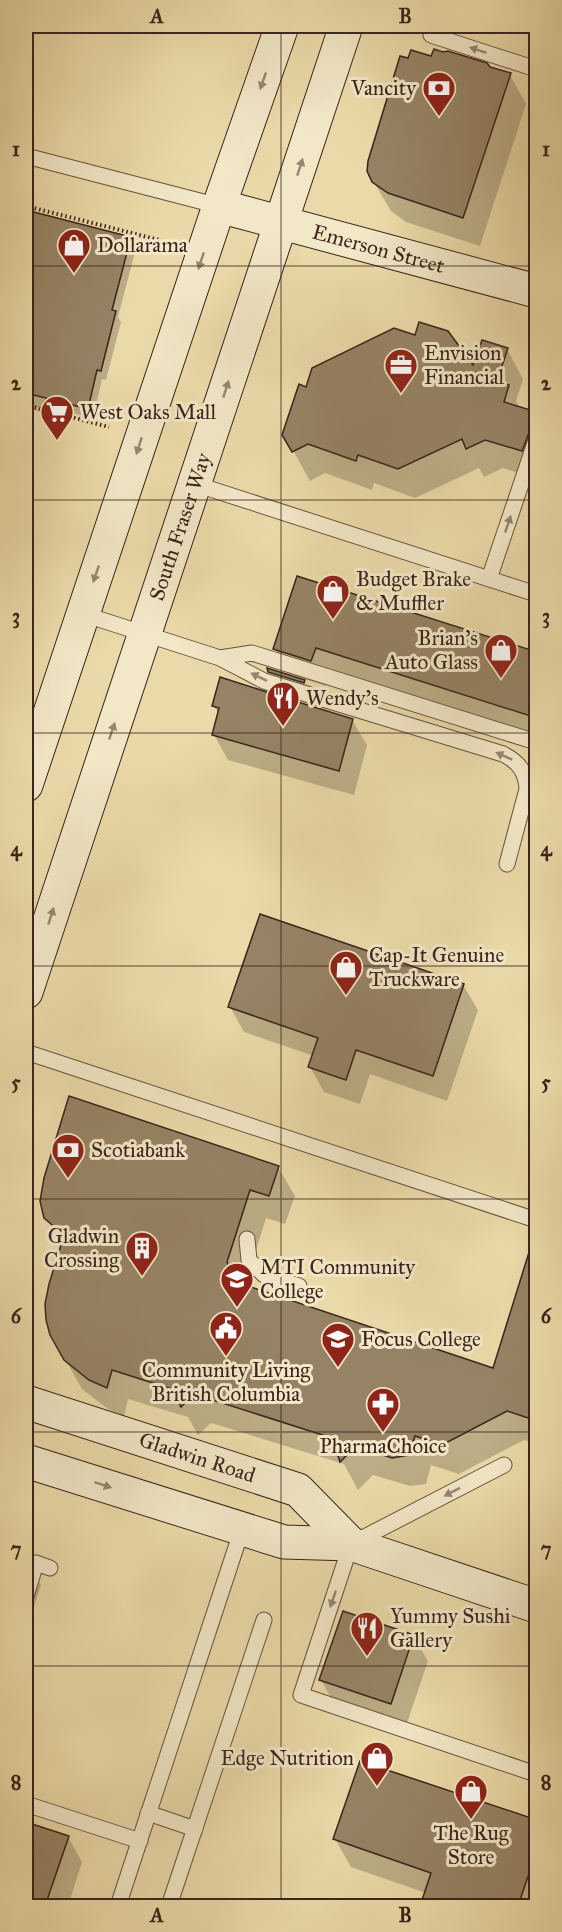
<svg xmlns="http://www.w3.org/2000/svg" width="562" height="1932" viewBox="0 0 562 1932" font-family="'IM FELL Great Primer',serif">
  <style>
    .shadow { fill: #0003 }
    .building { fill: #968365; stroke: #3a241c; stroke-width: 1.5 }
    .lines { fill: none; stroke-linecap: round; stroke-linejoin: round }
    .lane-casing { stroke: #66523f; stroke-width: 17 }
    .secondary-casing { stroke: #3a241c; stroke-width: 35 }
    .path { stroke: #3a241c; stroke-width: 4; stroke-dasharray: 1.5 3; stroke-linecap: butt }
    .lane { stroke: #f2e7c7; stroke-width: 15 }
    .secondary { stroke: #f2e7c7; stroke-width: 33 }
    .oneway { fill: #968672 }
    .grid { fill: none; stroke: #3a241c; stroke-width: 1.5; stroke-opacity: 0.55 }
    .labels { text-anchor: middle; dominant-baseline: central; stroke-width: 6; stroke-linejoin: round; paint-order: stroke }
    .poi-label { font-size: 21px; fill: #3a241c; stroke: #f2e7c7; text-anchor: start }
    .street-label { font-size: 21px; fill: #3a241c; stroke: #f2e7c7 }
    .neatline { fill: none; stroke: #3a241c; stroke-width: 2 }
    .grid-label { font-size: 20px; text-anchor: middle; font-weight: bold; fill: #3a241c }
  </style>
  <rect width="100%" height="100%" fill="#ebdaa9"/>
  <filter id="stains"><feTurbulence type="fractalNoise" baseFrequency=".00333" numOctaves="4"/><feColorMatrix values="0 0 0 0 .2 0 0 0 0 .09 0 0 0 0 .02 0 0 0 .5 -.17"/></filter>
  <radialGradient id="worn" r=".72"><stop offset=".6" stop-color="#630" stop-opacity="0"/><stop offset="1" stop-color="#630" stop-opacity=".3"/></radialGradient>
  <g class="shadow">
    <polygon points="432,58 489,68 510,75 526,104 480,246 406,222 391,211 373,181 409,60"/>
    <polygon points="26,211 130,238 136,248 118,317 121,322 106,380 102,379 93,418 52,408 50,414 26,408"/>
    <polygon points="507,349 523,379 516,401 521,409 536,413 536,479 503,468 484,477 479,468 415,498 374,483 372,490 325,473 310,481 284,434 307,389 473,368"/>
    <polygon points="298,578 536,654 536,738 330,672 326,686 289,674 275,649"/>
    <polygon points="214,706 352,720 367,745 354,795 228,760 214,735 219,715"/>
    <polygon points="463,985 478,1010 447,1101 370,1074 360,1104 324,1092 310,1067 314,1056 244,1032 230,1007"/>
    <polygon points="278,1167 295,1196 285,1224 266,1218 245,1286 494,1370 532,1247 536,1248 536,1444 524,1440 459,1474 431,1465 426,1484 410,1486 373,1475 358,1490 344,1464 211,1423 198,1435 188,1417 128,1399 124,1416 108,1409 82,1389 51,1334 62,1245 46,1217"/>
    <polygon points="26,1560 41,1585 26,1631"/>
    <polygon points="413,1636 428,1661 405,1729 335,1705 321,1680"/>
    <polygon points="536,1822 536,1906 422,1906 426,1893 351,1867 335,1839"/>
    <polygon points="26,1823 68,1837 82,1862 68,1906 26,1906"/>
    <polygon points="239,1900 260,1906 237,1906"/>
  </g>
  <g class="building">
    <polygon points="434,49 443,52 448,51 487,63 490,67 511,73 463,218 388,193 372,182 367,171 368,161 400,56 408,58 411,50 431,56"/>
    <polygon points="26,210 131,237 112,310 116,311 101,371 97,370 88,409 26,393"/>
    <polygon points="419,322 448,331 473,365 482,340 508,348 497,381 509,385 504,402 537,412 537,431 529,433 522,451 485,440 466,449 462,439 398,469 358,455 356,461 308,444 292,452 282,435 299,384 306,387 312,368 394,328 415,335"/>
    <polygon points="297,576 537,652 537,718 316,648 311,661 273,649"/>
    <polygon points="267,668 305,680 304,683 268,672"/>
    <polygon points="220,677 298,702 353,719 339,771 212,735 219,708 212,706"/>
    <polygon points="260,914 464,984 433,1076 356,1050 346,1080 308,1067 318,1038 228,1007"/>
    <polygon points="69,1096 279,1166 269,1196 250,1190 227,1262 236,1282 493,1368 530,1249 537,1250 537,1421 507,1411 442,1445 415,1436 409,1455 392,1458 356,1446 340,1462 332,1438 194,1394 181,1407 172,1389 112,1370 107,1388 89,1380 64,1360 50,1335 46,1320 45,1304 49,1284 64,1235 44,1218 40,1201 44,1178"/>
    <polygon points="343,1611 414,1635 391,1704 319,1680"/>
    <polygon points="360,1761 537,1820 537,1850 518,1906 420,1906 431,1873 333,1839"/>
    <polygon points="26,1822 69,1836 45,1906 26,1906"/>
  </g>
  <g class="lines">
    <defs>
      <g id="lane">
        <polyline points="434,26 431,35 533,68"/>
        <polyline points="26,156 219,206"/>
        <polyline points="195,484 536,594"/>
        <polyline points="489,579 536,440"/>
        <polyline points="83,614 220,658 252,653 536,742"/>
        <path d="M 220,658 L 264,681 L 503,754 C 519,762 526,772 527,789 L 507,864"/>
        <polyline points="26,1052 536,1220"/>
        <polyline points="247,1239 249,1260 264,1275 299,1286"/>
        <polyline points="504,1465 351,1544 301,1695 536,1774"/>
        <polyline points="26,1596 36,1563 50,1568"/>
        <polyline points="26,1804 140,1841"/>
        <polyline points="148,1813 195,1829"/>
        <polyline points="118,1906 242,1529"/>
        <polyline points="169,1906 264,1620"/>
      </g>
      <g id="secondary">
        <path id="s1" d="M 219,206 L 536,291"/>
        <polyline points="26,785 219,206 282,26"/>
        <path id="s2" d="M 26,992 L 346,26"/>
        <path id="s3" d="M 26,1402 L 298,1490 L 351,1544"/>
        <polyline points="26,1461 284,1542 351,1544 536,1606"/>
      </g>
    </defs>
    <use href="#lane" class="lane-casing"/>
    <use href="#secondary" class="secondary-casing"/>
    <g class="path">
      <polyline points="26,206 159,240"/>
      <polyline points="26,405 109,427"/>
    </g>
    <use href="#lane" class="lane"/>
    <use href="#secondary" class="secondary"/>
  </g>
  <defs><path id="oneway-solid" d="M-6-.8H1V-3.2L6.5 0L1 3.2V.8H-6Z" transform="scale(1.5)"/></defs>
  <g class="oneway">
    <use href="#oneway-solid" transform="translate(478 50) rotate(-162)"/>
    <use href="#oneway-solid" transform="translate(263 81) rotate(109)"/>
    <use href="#oneway-solid" transform="translate(300 167) rotate(-72)"/>
    <use href="#oneway-solid" transform="translate(201 261) rotate(108)"/>
    <use href="#oneway-solid" transform="translate(226 389) rotate(-72)"/>
    <use href="#oneway-solid" transform="translate(139 446) rotate(108)"/>
    <use href="#oneway-solid" transform="translate(508 524) rotate(-71)"/>
    <use href="#oneway-solid" transform="translate(96 574) rotate(109)"/>
    <use href="#oneway-solid" transform="translate(259 677) rotate(-154)"/>
    <use href="#oneway-solid" transform="translate(112 731) rotate(-71)"/>
    <use href="#oneway-solid" transform="translate(504 756) rotate(-156)"/>
    <use href="#oneway-solid" transform="translate(51 916) rotate(-72)"/>
    <use href="#oneway-solid" transform="translate(103 1485) rotate(18)"/>
    <use href="#oneway-solid" transform="translate(452 1492) rotate(153)"/>
    <use href="#oneway-solid" transform="translate(333 1599) rotate(109)"/>
  </g>
  <path class="grid" d="M 281,26 L 281,1906M 26,266 L 536,266M 26,500 L 536,500M 26,733 L 536,733M 26,966 L 536,966M 26,1199 L 536,1199M 26,1432 L 536,1432M 26,1666 L 536,1666"/>
  <defs>
    <symbol id="bank-pin" viewBox="-11 -11 22 30"><path d="M0 17L-7.5 6A9.5 9.5 0 1 1 7.5 6Z" fill="#8f2418" stroke="#f2e7c7"/><path d="M-6-4H6V4H-6ZM0-2.3a2.3 2.3 0 1 0 0 4.6a2.3 2.3 0 1 0 0-4.6Z" fill="#fff"/></symbol>
    <symbol id="shop-pin" viewBox="-11 -11 22 30"><path d="M0 17L-7.5 6A9.5 9.5 0 1 1 7.5 6Z" fill="#8f2418" stroke="#f2e7c7"/><path d="M-5-2.5h2.3a2.7 3.5 0 0 1 5.4 0H5L5.5 6h-11ZM-1.5-2.5h3a1.5 2.3 0 0 0-3 0Z" fill="#fff"/></symbol>
    <symbol id="office-pin" viewBox="-11 -11 22 30"><path d="M0 17L-7.5 6A9.5 9.5 0 1 1 7.5 6Z" fill="#8f2418" stroke="#f2e7c7"/><path d="M-6-3h4V-5.5h4V-3h4V5H-6ZM-1-4.5V-3h2v-1.5ZM-6 0V1H6V0Z" fill="#fff"/></symbol>
    <symbol id="supermarket-pin" viewBox="-11 -11 22 30"><path d="M0 17L-7.5 6A9.5 9.5 0 1 1 7.5 6Z" fill="#8f2418" stroke="#f2e7c7"/><path d="M-6-5.5h2.5l.6 2H6L4.5 2H-2.5L-4.4-4H-6ZM-1.5 3.2a1.3 1.3 0 1 0 .1 0ZM3 3.2a1.3 1.3 0 1 0 .1 0Z" fill="#fff"/></symbol>
    <symbol id="restaurant-pin" viewBox="-11 -11 22 30"><path d="M0 17L-7.5 6A9.5 9.5 0 1 1 7.5 6Z" fill="#8f2418" stroke="#f2e7c7"/><path d="M-5-6h1v4h1v-4h1v4h1v-4h1v5L-1.5 .5V6h-2V.5L-5-1ZM5-6V6H3V1.5H1.5Q1.5-4 5-6Z" fill="#fff"/></symbol>
    <symbol id="building-pin" viewBox="-11 -11 22 30"><path d="M0 17L-7.5 6A9.5 9.5 0 1 1 7.5 6Z" fill="#8f2418" stroke="#f2e7c7"/><path d="M-4-6H4V6H1V3H-1V6H-4ZM-2.5-4.3h1.7v1.8h-1.7ZM.8-4.3h1.7v1.8H.8ZM-2.5-1h1.7V.8h-1.7ZM.8-1h1.7V.8H.8Z" fill="#fff"/></symbol>
    <symbol id="university-pin" viewBox="-11 -11 22 30"><path d="M0 17L-7.5 6A9.5 9.5 0 1 1 7.5 6Z" fill="#8f2418" stroke="#f2e7c7"/><path d="M0-5L7-2L0 1L-7-2ZM-4 1L0 2.5L4 1V4Q0 6-4 4Z" fill="#fff"/></symbol>
    <symbol id="civic-pin" viewBox="-11 -11 22 30"><path d="M0 17L-7.5 6A9.5 9.5 0 1 1 7.5 6Z" fill="#8f2418" stroke="#f2e7c7"/><path d="M-.6-6.5H3V-4.5H.6V-3L4-1V1h2V6H-6V1h2V-1L-.6-3ZM-1.2 2.5V6h2.4V2.5Z" fill="#fff"/></symbol>
    <symbol id="pharmacy-pin" viewBox="-11 -11 22 30"><path d="M0 17L-7.5 6A9.5 9.5 0 1 1 7.5 6Z" fill="#8f2418" stroke="#f2e7c7"/><path d="M-2-6h4v4h4v4h-4v4h-4v-4h-4v-4h4Z" fill="#fff"/></symbol>
  </defs>
  <g fill-rule="evenodd">
    <use href="#bank-pin" x="420" y="69" width="38" height="52"/>
    <use href="#shop-pin" x="55" y="226" width="38" height="52"/>
    <use href="#office-pin" x="382" y="346" width="38" height="52"/>
    <use href="#supermarket-pin" x="38" y="393" width="38" height="52"/>
    <use href="#shop-pin" x="314" y="572" width="38" height="52"/>
    <use href="#shop-pin" x="482" y="631" width="38" height="52"/>
    <use href="#restaurant-pin" x="264" y="679" width="38" height="52"/>
    <use href="#shop-pin" x="327" y="948" width="38" height="52"/>
    <use href="#bank-pin" x="49" y="1131" width="38" height="52"/>
    <use href="#building-pin" x="123" y="1229" width="38" height="52"/>
    <use href="#university-pin" x="218" y="1260" width="38" height="52"/>
    <use href="#civic-pin" x="207" y="1309" width="38" height="52"/>
    <use href="#university-pin" x="319" y="1320" width="38" height="52"/>
    <use href="#pharmacy-pin" x="364" y="1385" width="38" height="52"/>
    <use href="#restaurant-pin" x="348" y="1609" width="38" height="52"/>
    <use href="#shop-pin" x="358" y="1739" width="38" height="52"/>
    <use href="#shop-pin" x="452" y="1772" width="38" height="52"/>
  </g>
  <g class="labels">
    <g class="poi-label">
      <text x="416" y="88" text-anchor="end">Vancity</text>
      <text x="97" y="245">Dollarama</text>
      <text x="424" y="353">Envision<tspan x="424" dy="24">Financial</tspan></text>
      <text x="80" y="412">West Oaks Mall</text>
      <text x="356" y="579">Budget Brake<tspan x="356" dy="24">&amp; Muffler</tspan></text>
      <text x="478" y="638" text-anchor="end">Brian's<tspan x="478" dy="24">Auto Glass</tspan></text>
      <text x="306" y="698">Wendy's</text>
      <text x="369" y="955">Cap-It Genuine<tspan x="369" dy="24">Truckware</tspan></text>
      <text x="91" y="1150">Scotiabank</text>
      <text x="119" y="1236" text-anchor="end">Gladwin<tspan x="119" dy="24">Crossing</tspan></text>
      <text x="260" y="1267">MTI Community<tspan x="260" dy="24">College</tspan></text>
      <text x="361" y="1339">Focus College</text>
      <text x="226" y="1370" text-anchor="middle">Community Living<tspan x="226" dy="24">British Columbia</tspan></text>
      <text x="383" y="1446" text-anchor="middle">PharmaChoice</text>
      <text x="390" y="1616">Yummy Sushi<tspan x="390" dy="24">Gallery</tspan></text>
      <text x="354" y="1758" text-anchor="end">Edge Nutrition</text>
      <text x="471" y="1833" text-anchor="middle">The Rug<tspan x="471" dy="24">Store</tspan></text>
    </g>
    <g class="street-label">
      <text stroke="none"><textPath href="#s1" startOffset="165">Emerson Street</textPath></text>
      <text stroke="none"><textPath href="#s2" startOffset="490">South Fraser Way</textPath></text>
      <text stroke="none"><textPath href="#s3" startOffset="180">Gladwin Road</textPath></text>
    </g>
  </g>
  <rect width="562" height="1932" fill="none" stroke="#ebdaa9" stroke-width="66"/>
  <rect x="33" y="33" width="496" height="1866" class="neatline"/>
  <g class="grid-label">
    <text x="157" y="23">A</text>
    <text x="405" y="23">B</text>
    <text x="16" y="156">1</text>
    <text x="546" y="156">1</text>
    <text x="16" y="390">2</text>
    <text x="546" y="390">2</text>
    <text x="16" y="623">3</text>
    <text x="546" y="623">3</text>
    <text x="16" y="856">4</text>
    <text x="546" y="856">4</text>
    <text x="16" y="1089">5</text>
    <text x="546" y="1089">5</text>
    <text x="16" y="1323">6</text>
    <text x="546" y="1323">6</text>
    <text x="16" y="1556">7</text>
    <text x="546" y="1556">7</text>
    <text x="16" y="1789">8</text>
    <text x="546" y="1789">8</text>
    <text x="157" y="1922">A</text>
    <text x="405" y="1922">B</text>
  </g>
  <rect width="100%" height="100%" filter="url(#stains)"/>
  <rect width="100%" height="100%" fill="url(#worn)"/>
</svg>
